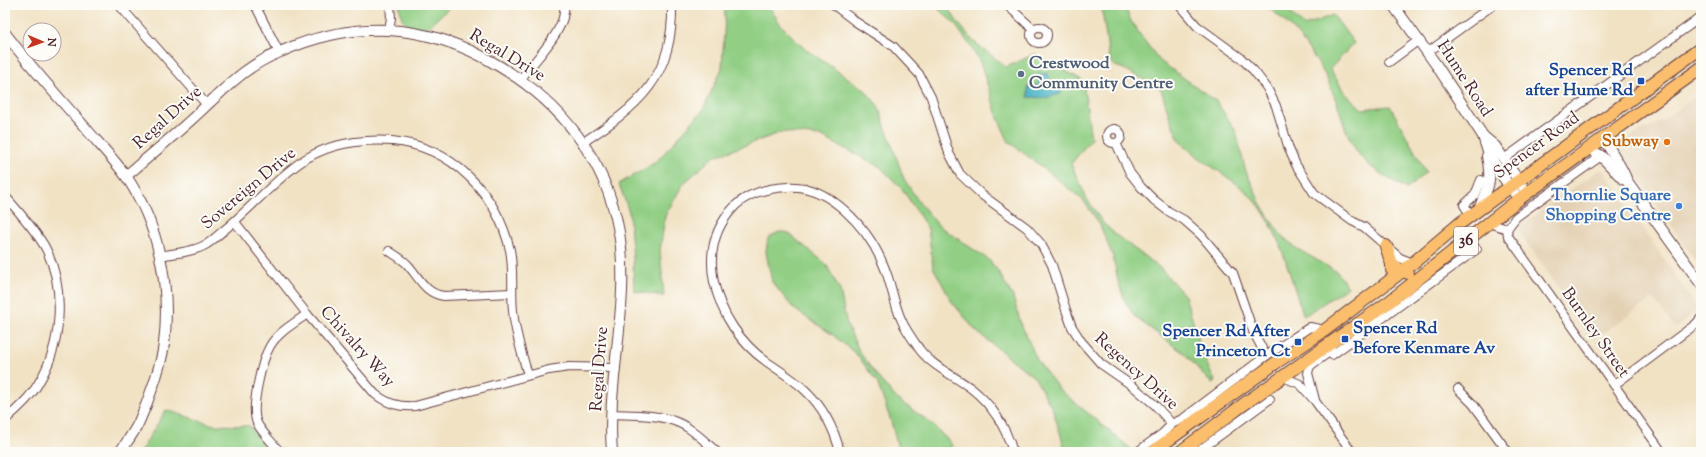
<svg xmlns="http://www.w3.org/2000/svg" width="1706" height="457" viewBox="0 0 1706 457" font-family="'Sorts Mill Goudy',serif">
  <style>
    .built { fill: #e4d1b4 }
    .green { fill: #92cf85; stroke: #6e7758 }
    .water { fill: #49b3c7; stroke: #4a6979 }
    .lines { fill: none; stroke-linecap: round; stroke-linejoin: round }
    .minor-casing { stroke: #633c42; stroke-width: 10 }
    .tertiary-casing { stroke: #633c42; stroke-width: 12 }
    .primary-casing { stroke: #633c42; stroke-width: 14 }
    .minor { stroke: #fff; stroke-width: 8 }
    .tertiary { stroke: #fff; stroke-width: 10 }
    .primary { stroke: #fabe6d; stroke-width: 12 }
    .service-dot { fill: #5c6f8a; stroke: #fdfcf7; stroke-width: 1.5 }
    .transit-dot { fill: #1a4fb4; stroke: #fdfcf7; stroke-width: 1.5 }
    .food-dot { fill: #e8710a; stroke: #fdfcf7; stroke-width: 1.5 }
    .shop-dot { fill: #3f7fe0; stroke: #fdfcf7; stroke-width: 1.5 }
    .labels { text-anchor: middle; dominant-baseline: central; stroke-width: 4; stroke-linejoin: round; paint-order: stroke }
    .shield { fill: #fdfcf7; stroke: #806168; stroke-width: 1 }
    .shield-label { font-size: 16px; font-weight: bold; fill: #4a1f2b }
    .street-label { font-size: 17px; fill: #4a1f2b; stroke: #fdfcf7 }
    .service-label { font-size: 17px; font-weight: bold; fill: #4e5e75; stroke: #fdfcf7; text-anchor: start }
    .transit-label { font-size: 17px; font-weight: bold; fill: #164399; stroke: #fdfcf7; text-anchor: end }
    .food-label { font-size: 17px; font-weight: bold; fill: #c56008; stroke: #fdfcf7; text-anchor: end }
    .shop-label { font-size: 17px; font-weight: bold; fill: #366cbe; stroke: #fdfcf7; text-anchor: end }
  </style>
  <rect width="100%" height="100%" fill="#fdfcf7"/>
  <filter id="ink" filterUnits="userSpaceOnUse"><feTurbulence type="fractalNoise" baseFrequency=".025" numOctaves="2"/><feDisplacementMap in="SourceGraphic" scale="8" xChannelSelector="R" yChannelSelector="G"/><feConvolveMatrix kernelMatrix="1 2 1 2 8 2 1 2 1" color-interpolation-filters="sRGB"/></filter>
  <filter id="wash" filterUnits="userSpaceOnUse"><feTurbulence type="fractalNoise" baseFrequency=".012" numOctaves="4" result="noise"/><feDisplacementMap in="SourceGraphic" scale="16" xChannelSelector="R" yChannelSelector="G"/><feGaussianBlur stdDeviation="0.9" result="paint"/><feColorMatrix in="noise" values="0 0 0 0 0 0 0 0 0 0 0 0 0 0 0 0 0 1.4 0 .05"/><feComposite in="paint" operator="in"/></filter>
  <g filter="url(#wash)">
    <rect width="100%" height="100%" fill="#f1e2c4"/>
    <g class="built">
      <polygon points="1701,93 1701,268 1613,144 1656,124"/>
      <polygon points="1599,170 1604,171 1696,306 1696,312 1675,328 1653,298 1595,339 1519,232 1520,226"/>
    </g>
    <g class="green">
      <polygon points="399,5 452,5 427,28 409,26 402,19"/>
      <polygon points="724,5 768,5 781,25 804,48 865,90 878,106 904,179 919,202 939,226 989,260 998,271 1013,297 1021,324 1038,362 1059,389 1131,449 1127,452 1066,452 1053,410 1035,378 976,331 952,302 933,267 928,229 903,190 879,166 820,136 782,132 713,157 683,184 665,216 660,251 664,296 634,291 633,259 629,212 619,184 656,162 703,110 722,68 725,17"/>
      <polygon points="934,5 947,5 956,20 973,41 1006,67 1035,54 1082,80 1084,87 1091,139 1071,164 1087,199 1103,223 1116,235 1160,268 1185,296 1205,360 1215,381 1211,383 1185,354 1135,317 1125,301 1118,281 1113,257 1100,225 1084,201 1046,170 1009,142 998,118 980,62 969,44 954,23"/>
      <path d="M 1097,5 L 1124,5 L 1131,21 L 1143,39 L 1160,61 L 1216,101 L 1236,131 L 1245,169 L 1261,205 L 1280,234 L 1296,248 L 1337,272 L 1348,287 L 1304,316 C 1290,279 1283,240 1260,207 C 1246,187 1220,173 1201,159 C 1193,153 1184,147 1179,139 C 1172,127 1166,104 1161,90 L 1124,69 L 1113,65 L 1109,57 L 1102,10 Z"/>
      <path d="M 1263,5 L 1282,5 L 1304,26 L 1333,15 L 1354,43 L 1330,69 L 1345,93 L 1362,109 L 1390,106 L 1426,172 L 1407,189 C 1391,180 1375,172 1362,158 C 1347,140 1344,123 1337,103 C 1333,94 1330,83 1325,75 C 1311,50 1288,18 1263,5 Z"/>
      <polygon points="779,232 786,232 792,236 826,264 840,290 847,325 860,353 880,380 898,400 927,420 949,441 956,452 899,452 891,421 877,382 857,355 833,335 794,309 772,282 766,252 768,238"/>
      <polygon points="166,410 214,425 250,426 267,452 140,452"/>
    </g>
    <polygon class="water" points="1048,73 1050,83 1060,83 1061,94 1045,98 1028,97 1028,86 1039,85 1038,75"/>
  </g>
  <g filter="url(#ink)">
    <g class="lines">
      <defs>
        <g id="minor">
          <polyline points="119,5 207,105"/>
          <polyline points="255,5 279,52"/>
          <polyline points="834,5 856,22 893,46 919,74 931,97 949,153 960,174 982,195 1027,228 1041,244 1052,265 1066,310 1072,327 1081,341 1101,364 1134,387 1155,405 1172,424"/>
          <polyline points="1007,5 1033,29"/>
          <polyline points="1179,5 1197,26 1241,58 1254,71 1267,88 1276,106 1289,149 1296,165 1314,193 1352,221 1364,227 1400,258 1413,263"/>
          <circle cx="1039" cy="35" r="8"/>
          <polyline points="389,30 391,18 390,5"/>
          <polyline points="1428,52 1493,5"/>
          <polyline points="1389,62 1419,40"/>
          <path d="M 521,79 C 535,59 568,29 564,5"/>
          <circle cx="1114" cy="136" r="7"/>
          <path d="M 582,143 C 639,106 674,77 672,5"/>
          <polyline points="1116,143 1130,173 1141,187 1154,200 1168,211 1184,220 1201,235 1233,273 1253,331 1266,356"/>
          <polyline points="1504,159 1701,17"/>
          <path d="M 5,196 C 17,210 38,233 46,249 C 66,290 62,345 38,384 C 30,398 17,409 5,420"/>
          <polyline points="1471,216 1464,205 1475,195 1481,180"/>
          <path d="M 235,222 L 307,314 L 375,394 C 388,404 399,407 415,406 L 549,370 L 569,367 L 616,368"/>
          <polyline points="1489,223 1507,229"/>
          <polyline points="1507,229 1508,236 1662,452"/>
          <polyline points="1507,229 1516,217 1601,156"/>
          <path d="M 389,251 C 395,255 402,259 407,264 C 419,277 425,294 444,296 L 512,293"/>
          <path d="M 160,256 C 175,253 194,252 207,244 C 213,240 218,235 223,231 C 249,210 271,184 298,164 C 325,144 360,139 392,141 C 452,146 497,194 510,250 C 514,270 511,291 513,311 C 515,333 522,354 528,375"/>
          <polyline points="1332,355 1477,249"/>
          <polyline points="1283,377 1300,384 1315,401 1352,452"/>
          <polyline points="1614,385 1696,324 1701,318"/>
          <polyline points="1458,389 1473,404 1508,452"/>
          <polyline points="1315,400 1308,373 1310,366 1328,353 1332,345"/>
          <path d="M 612,414 C 632,415 654,414 674,421 C 690,426 704,441 717,452"/>
          <path d="M 280,452 C 273,443 262,433 257,423 C 250,408 262,360 270,346 C 278,332 295,323 307,314"/>
          <path d="M 840,452 C 834,428 823,407 805,390 C 793,379 780,371 767,362 C 740,343 721,314 714,282 C 708,252 715,226 736,205 C 749,193 769,188 787,187 C 828,183 868,228 883,264 C 891,281 893,301 901,319 C 905,329 913,340 920,350 C 933,367 955,376 972,389 C 992,405 1006,428 1013,452"/>
          <polyline points="1137,452 1162,434 1172,424 1184,418 1266,356 1310,327 1325,330"/>
          <polyline points="1197,452 1270,399"/>
        </g>
        <g id="tertiary">
          <path d="M 1393,5 L 1437,66 L 1483,136 C 1489,160 1505,180 1519,199"/>
          <path d="M 5,33 C 29,65 56,95 83,125 C 97,142 113,158 126,176 C 159,225 171,286 164,344 C 161,367 148,402 138,424 C 133,434 126,443 120,452"/>
          <polyline points="1483,136 1495,146 1527,193"/>
          <path d="M 1604,138 C 1611,153 1622,166 1627,181 L 1701,284"/>
          <polyline points="1590,149 1601,156 1623,179"/>
          <path d="M 126,176 C 153,153 181,130 207,105 C 231,83 248,65 280,52 C 313,37 352,28 389,30 C 428,32 466,46 499,66 C 561,103 606,159 619,232 C 631,305 606,379 612,452"/>
          <path d="M 1479,209 C 1489,185 1492,182 1487,156"/>
        </g>
        <g id="primary">
          <polyline points="1386,246 1392,264 1392,270"/>
          <polyline points="1392,264 1400,270 1408,273"/>
          <polyline points="1152,452 1274,364 1325,330 1413,263 1459,224 1701,48"/>
          <polyline points="1180,452 1244,404 1389,302 1519,199 1701,68"/>
        </g>
      </defs>
      <use href="#minor" class="minor-casing"/>
      <use href="#tertiary" class="tertiary-casing"/>
      <use href="#primary" class="primary-casing"/>
      <use href="#minor" class="minor"/>
      <use href="#tertiary" class="tertiary"/>
      <use href="#primary" class="primary"/>
    </g>
  </g>
  <circle class="service-dot" cx="1021" cy="74" r="4"/>
  <g class="transit-dot">
    <rect x="1637" y="77" width="8" height="8" rx="2"/>
    <rect x="1341" y="335" width="8" height="8" rx="2"/>
    <rect x="1294" y="338" width="8" height="8" rx="2"/>
  </g>
  <circle class="food-dot" cx="1667" cy="142" r="4"/>
  <circle class="shop-dot" cx="1679" cy="206" r="4"/>
  <g class="labels">
    <rect class="shield" x="1454" y="227" width="24" height="28" rx="3"/>
    <g class="shield-label">
      <text x="1466" y="241">36</text>
    </g>
    <g class="street-label">
      <text transform="translate(507 56) rotate(31)">Regal Drive</text>
      <text transform="translate(1464 79) rotate(57)">Hume Road</text>
      <text transform="translate(168 118) rotate(-42)">Regal Drive</text>
      <text transform="translate(1537 146) rotate(-36)">Spencer Road</text>
      <text transform="translate(249 189) rotate(-40)">Sovereign Drive</text>
      <text transform="translate(1595 333) rotate(55)">Burnley Street</text>
      <text transform="translate(357 347) rotate(48)">Chivalry Way</text>
      <text transform="translate(600 369) rotate(-86)">Regal Drive</text>
      <text transform="translate(1136 372) rotate(42)">Regency Drive</text>
    </g>
    <g class="service-label">
      <text x="1029" y="64">Crestwood<tspan x="1029" dy="20">Community Centre</tspan></text>
    </g>
    <g class="transit-label">
      <text x="1633" y="71">Spencer Rd<tspan x="1633" dy="20">after Hume Rd</tspan></text>
      <text x="1353" y="329" text-anchor="start">Spencer Rd<tspan x="1353" dy="20">Before Kenmare Av</tspan></text>
      <text x="1290" y="332">Spencer Rd After<tspan x="1290" dy="20">Princeton Ct</tspan></text>
    </g>
    <g class="food-label">
      <text x="1659" y="142">Subway</text>
    </g>
    <g class="shop-label">
      <text x="1671" y="196">Thornlie Square<tspan x="1671" dy="20">Shopping Centre</tspan></text>
    </g>
  </g>
  <rect width="1706" height="457" fill="none" stroke="#fdfcf7" stroke-width="20"/>
  <g transform="translate(42 42) rotate(92)"><circle r="19" fill="#fdfcf7" stroke="#b5a4a5"/>
  <path d="M0-3L7 15L0 10L-7 15Z" fill="#c8321e"/>
  <text y="-6" font-size="11" font-weight="bold" text-anchor="middle" fill="#4a1f2b">N</text>
  </g>
</svg>
